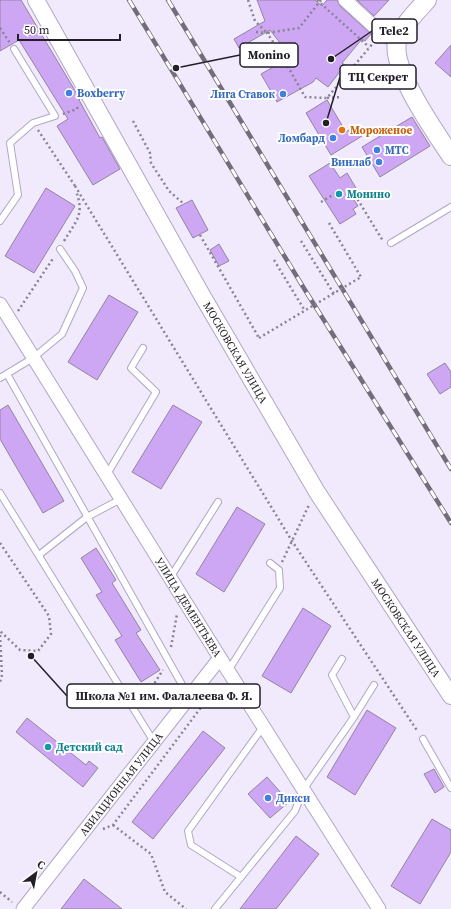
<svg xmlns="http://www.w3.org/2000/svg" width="451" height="909" viewBox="0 0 451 909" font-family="'Source Serif 4',serif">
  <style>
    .building { fill: #cda7f3; stroke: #9184a0 }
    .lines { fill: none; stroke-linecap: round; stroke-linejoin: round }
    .service-casing { stroke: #b2a6c4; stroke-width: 8 }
    .minor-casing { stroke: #b2a6c4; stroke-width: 15 }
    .tertiary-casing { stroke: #b2a6c4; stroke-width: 18 }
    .secondary-casing { stroke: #b2a6c4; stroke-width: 20 }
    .path { stroke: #898392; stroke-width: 2.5; stroke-dasharray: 2 3; stroke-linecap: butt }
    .service { stroke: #fff; stroke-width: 6 }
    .minor { stroke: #fff; stroke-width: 13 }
    .tertiary { stroke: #fff; stroke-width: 16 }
    .secondary { stroke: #fff; stroke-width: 18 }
    .rail-casing { stroke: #726d7b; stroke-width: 4.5 }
    .rail { stroke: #fff; stroke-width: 3; stroke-dasharray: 9; stroke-linecap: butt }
    .path-bridge { stroke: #898392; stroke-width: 2.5; stroke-dasharray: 2 3; stroke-linecap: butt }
    .shop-dot { fill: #3f7fe0; stroke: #fff; stroke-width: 1.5 }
    .food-dot { fill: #e8710a; stroke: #fff; stroke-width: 1.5 }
    .culture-dot { fill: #0f9aa8; stroke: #fff; stroke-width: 1.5 }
    .labels { text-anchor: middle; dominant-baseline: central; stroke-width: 4; stroke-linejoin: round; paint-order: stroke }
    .shop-label { font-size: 11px; font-weight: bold; fill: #366cbe; stroke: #fff; text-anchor: start }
    .food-label { font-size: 11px; font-weight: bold; fill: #c56008; stroke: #fff; text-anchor: start }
    .culture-label { font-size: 11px; font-weight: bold; fill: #0d838f; stroke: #fff; text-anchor: start }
    .street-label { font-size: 11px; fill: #231e29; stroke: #fff }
    .leader { fill: none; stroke: #231e29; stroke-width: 1.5 }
    .callout-dot { fill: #231e29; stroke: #fff; stroke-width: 1.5 }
    .callout { fill: #fff; stroke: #231e29; stroke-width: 1.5 }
    .callout-label { font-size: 12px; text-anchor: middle; font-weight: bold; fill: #231e29 }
  </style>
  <rect width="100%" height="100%" fill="#f1eafd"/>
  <g class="building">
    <polygon points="0,0 21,0 80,99 79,100 100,138 102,137 120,169 93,185 57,126 68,119 19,40 0,51"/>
    <polygon points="257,0 315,0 322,6 327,0 337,0 340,6 371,34 365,41 362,39 342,63 345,65 328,87 316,78 313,82 277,102 261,74 291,57 270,30 239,48 234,39 265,21"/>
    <polygon points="357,0 389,0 374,16"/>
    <polygon points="451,45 451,77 435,63"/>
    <polygon points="327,100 346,132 355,126 362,136 331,155 306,113"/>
    <polygon points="412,117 430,146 380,177 362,147"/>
    <polygon points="330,163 340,178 347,173 359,193 352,197 358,206 353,209 356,214 340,224 309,176"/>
    <polygon points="46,188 75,206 34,273 5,256"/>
    <polygon points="192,200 208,230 193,238 176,208"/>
    <polygon points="219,244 229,261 219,266 210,250"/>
    <polygon points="109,295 138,312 97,380 68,362"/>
    <polygon points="445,363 451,372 451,387 440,394 427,374"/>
    <polygon points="8,405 64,501 43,513 0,439 0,410"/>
    <polygon points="173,405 202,422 161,489 132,472"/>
    <polygon points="237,507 265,524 224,592 196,574"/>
    <polygon points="96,548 116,580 112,583 141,630 136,633 160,670 141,682 115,640 122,636 96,595 102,592 81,558"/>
    <polygon points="303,608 331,626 291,693 262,676"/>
    <polygon points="367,710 396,728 355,795 327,777"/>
    <polygon points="27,718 86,765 89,761 98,768 83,787 16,732"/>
    <polygon points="203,731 225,748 153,839 132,822"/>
    <polygon points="434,769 444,787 435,793 424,774"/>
    <polygon points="267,777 289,802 270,818 248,794"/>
    <polygon points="432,819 451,830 451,852 420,904 391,886"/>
    <polygon points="296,836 319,854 276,909 240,909"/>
    <polygon points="84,879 122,909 61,909"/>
  </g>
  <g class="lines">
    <defs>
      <g id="service">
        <polyline points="0,221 18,195 10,143 33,123 55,116 14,49"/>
        <polyline points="391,243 451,207"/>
        <polyline points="7,374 189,697"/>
        <polyline points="0,378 33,358 62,334 83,288 75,271 60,249"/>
        <polyline points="106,476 156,392 131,368 143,348"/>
        <polyline points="0,493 154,742"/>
        <polyline points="39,555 87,517 121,499"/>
        <polyline points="170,578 218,502"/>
        <polyline points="228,671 280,588 279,570 270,563"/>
        <polyline points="354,717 374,685"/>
        <polyline points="263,727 188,831 191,845 241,877 295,811 303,790 354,717 332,675 342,659"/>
        <polyline points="423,739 451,788"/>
        <polyline points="215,909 241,877"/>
      </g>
      <g id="minor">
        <polyline points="345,0 381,33 397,42"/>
        <path id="s1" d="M 0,304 L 220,658 L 379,909"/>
        <path id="s2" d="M 23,909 L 220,658"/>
      </g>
      <g id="tertiary">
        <path id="s3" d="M 36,0 L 203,297 L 317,492 L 451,696"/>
      </g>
      <path id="secondary" d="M 427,0 C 418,10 399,29 397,42 C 391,70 436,133 451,156"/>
    </defs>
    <use href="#service" class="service-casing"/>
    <use href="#minor" class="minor-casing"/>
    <use href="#tertiary" class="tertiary-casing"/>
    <use href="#secondary" class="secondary-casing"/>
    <g class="path">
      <polyline points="248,0 255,21 267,33 299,28 321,0"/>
      <polyline points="317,0 369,47"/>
      <polyline points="0,28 10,43"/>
      <polyline points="256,32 267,33 278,49 305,97 327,98 374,42"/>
      <polyline points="327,98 342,97"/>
      <polyline points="63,114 77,109 78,105"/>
      <polyline points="133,121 150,153 151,163 169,191 184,204"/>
      <polyline points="38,130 75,186"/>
      <polyline points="75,186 292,541 418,732"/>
      <polyline points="355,195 383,241"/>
      <polyline points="321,202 336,193"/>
      <polyline points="329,223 361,277"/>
      <polyline points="200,235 259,338"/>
      <path d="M 64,241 C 76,221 85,215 76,191"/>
      <polyline points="301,241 334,294"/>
      <polyline points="274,260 305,311"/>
      <polyline points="18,311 54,257"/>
      <polyline points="0,543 49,616 51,634 38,651 20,650 0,631"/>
      <polyline points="282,562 309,505"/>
      <polyline points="0,635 2,675 0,682"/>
      <polyline points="171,647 177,614"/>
      <polyline points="141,704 163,670"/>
      <polyline points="113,825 151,854 165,892 186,909"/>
      <polyline points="103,829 113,825 220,682"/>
      <polyline points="0,892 12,902"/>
    </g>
    <use href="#service" class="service"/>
    <use href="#minor" class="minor"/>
    <use href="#tertiary" class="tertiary"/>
    <use href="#secondary" class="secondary"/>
    <defs>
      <g id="rail">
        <polyline points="129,0 305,290 451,523"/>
        <polyline points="168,0 451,469"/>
      </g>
    </defs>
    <use href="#rail" class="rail-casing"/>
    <use href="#rail" class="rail"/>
    <polyline class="path-bridge" points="259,338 361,277"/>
  </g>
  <g class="shop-dot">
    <circle cx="69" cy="93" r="4"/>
    <circle cx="283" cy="94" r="4"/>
    <circle cx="333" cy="138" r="4"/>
    <circle cx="377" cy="150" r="4"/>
    <circle cx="379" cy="162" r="4"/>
    <circle cx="268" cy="798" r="4"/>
  </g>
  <circle class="food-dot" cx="342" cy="130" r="4"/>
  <g class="culture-dot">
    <circle cx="339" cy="194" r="4"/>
    <circle cx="48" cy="747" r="4"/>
  </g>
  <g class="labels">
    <g class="shop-label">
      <text x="77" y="93">Boxberry</text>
      <text x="275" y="94" text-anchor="end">Лига Ставок</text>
      <text x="325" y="138" text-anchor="end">Ломбард</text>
      <text x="385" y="150">МТС</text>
      <text x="371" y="162" text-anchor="end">Винлаб</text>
      <text x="276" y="798">Дикси</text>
    </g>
    <g class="food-label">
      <text x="350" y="130">Мороженое</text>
    </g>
    <g class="culture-label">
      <text x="347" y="194">Монино</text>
      <text x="56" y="747">Детский сад</text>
    </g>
    <g class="street-label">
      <text stroke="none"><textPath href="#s3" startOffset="405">МОСКОВСКАЯ УЛИЦА</textPath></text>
      <text stroke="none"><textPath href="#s1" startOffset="357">УЛИЦА ДЕМЕНТЬЕВА</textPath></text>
      <text stroke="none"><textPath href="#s3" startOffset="729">МОСКОВСКАЯ УЛИЦА</textPath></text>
      <text stroke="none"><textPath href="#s2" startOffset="159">АВИАЦИОННАЯ УЛИЦА</textPath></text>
    </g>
  </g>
  <path class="leader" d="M331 59L372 31M176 68L240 55M326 123L340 77M31 656L67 696"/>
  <g class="callout-dot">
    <circle cx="331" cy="59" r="4"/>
    <circle cx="176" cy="68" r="4"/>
    <circle cx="326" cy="123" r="4"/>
    <circle cx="31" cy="656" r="4"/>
  </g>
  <g class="callout">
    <rect x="372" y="19" width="45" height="24" rx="4"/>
    <rect x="240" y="43" width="58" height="24" rx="4"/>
    <rect x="340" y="65" width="76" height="24" rx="4"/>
    <rect x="67" y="684" width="193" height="24" rx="4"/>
  </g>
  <g class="callout-label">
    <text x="394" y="35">Tele2</text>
    <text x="269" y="59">Monino</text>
    <text x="378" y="81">ТЦ Секрет</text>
    <text x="164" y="700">Школа №1 им. Фалалеева Ф. Я.</text>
  </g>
  <g transform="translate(36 873) rotate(32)" stroke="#ffffff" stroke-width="3" paint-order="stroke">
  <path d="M0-3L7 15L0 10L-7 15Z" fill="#231e29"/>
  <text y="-6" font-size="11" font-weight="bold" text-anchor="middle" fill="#231e29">С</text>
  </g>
  <path d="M18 34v6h102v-6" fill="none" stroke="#231e29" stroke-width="2"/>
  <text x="24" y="34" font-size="12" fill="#231e29" stroke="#ffffff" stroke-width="3" paint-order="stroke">50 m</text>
</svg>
